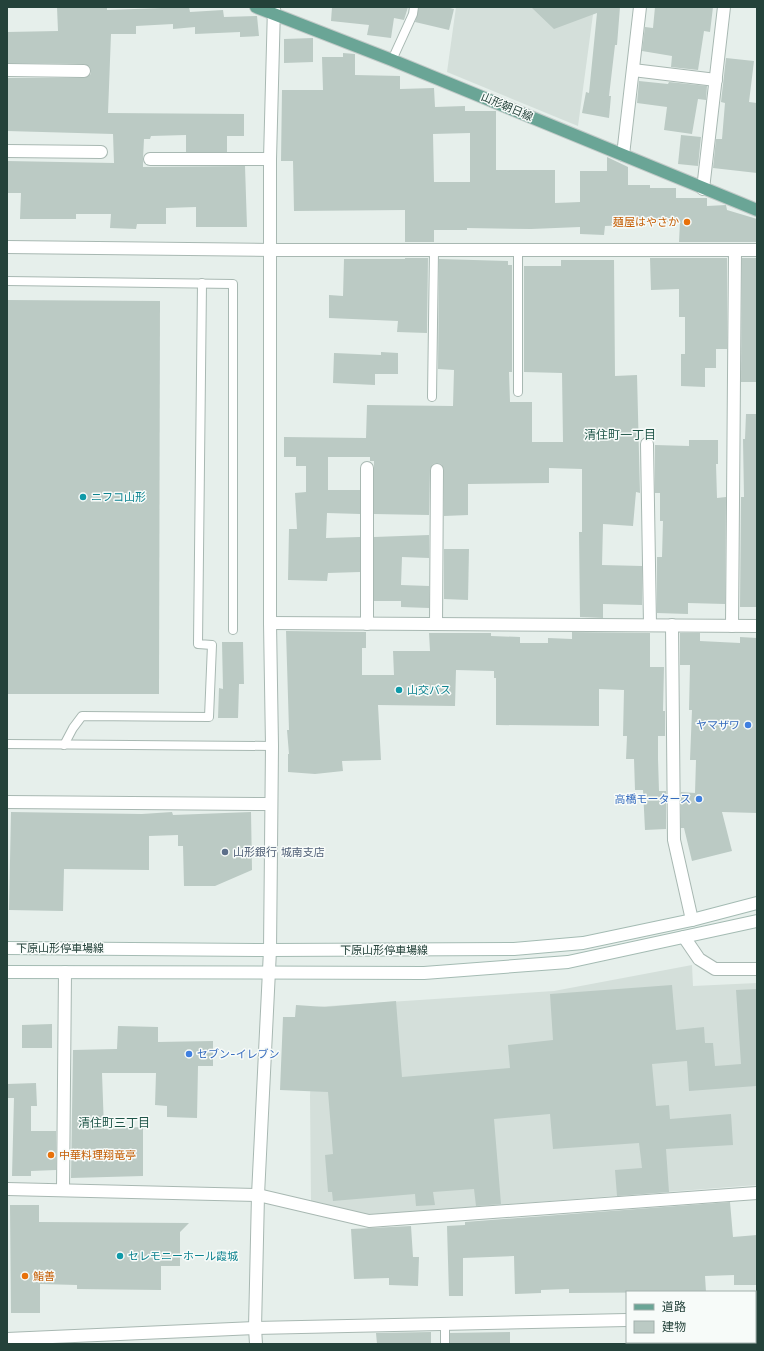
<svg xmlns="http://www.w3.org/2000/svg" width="764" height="1351" viewBox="0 0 764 1351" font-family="'Work Sans','Noto Sans JP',sans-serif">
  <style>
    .built { fill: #d4dfda }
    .building { fill: #bbcac4; fill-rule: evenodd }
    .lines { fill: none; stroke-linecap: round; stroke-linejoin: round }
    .service-casing { stroke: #a8b8b2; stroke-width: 10 }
    .minor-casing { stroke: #a8b8b2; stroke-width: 14 }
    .tertiary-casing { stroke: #a8b8b2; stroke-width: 14 }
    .secondary-casing { stroke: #a4bbb3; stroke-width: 14 }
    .primary-casing { stroke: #c2cac8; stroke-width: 14 }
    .service { stroke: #fff; stroke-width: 8 }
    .minor { stroke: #fff; stroke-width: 12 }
    .tertiary { stroke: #fff; stroke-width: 12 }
    .secondary { stroke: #fff; stroke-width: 12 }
    .primary { stroke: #6aa596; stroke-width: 12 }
    .food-dot { fill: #e8710a; stroke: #f7fbf9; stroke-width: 1.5 }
    .culture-dot { fill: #0f9aa8; stroke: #f7fbf9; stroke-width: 1.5 }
    .shop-dot { fill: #3f7fe0; stroke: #f7fbf9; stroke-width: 1.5 }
    .service-dot { fill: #5c6f8a; stroke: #f7fbf9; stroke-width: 1.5 }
    .labels { text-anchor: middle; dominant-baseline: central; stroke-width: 3; stroke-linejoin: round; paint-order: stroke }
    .street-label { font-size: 11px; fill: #24423a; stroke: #f7fbf9 }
    .food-label { font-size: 11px; fill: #c56008; stroke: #f7fbf9; text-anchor: start }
    .culture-label { font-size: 11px; fill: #0d838f; stroke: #f7fbf9; text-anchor: start }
    .shop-label { font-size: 11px; fill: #366cbe; stroke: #f7fbf9; text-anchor: end }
    .service-label { font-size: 11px; fill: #4e5e75; stroke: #f7fbf9; text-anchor: start }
    .neighbourhood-label { font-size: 12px; fill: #1f5548; stroke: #f7fbf9 }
  </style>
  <rect width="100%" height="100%" fill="#e6efeb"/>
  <g class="built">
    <polygon points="456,7 594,7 578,126 447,72"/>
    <polygon points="692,965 693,986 757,983 757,1185 367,1215 311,1201 310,1096 314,1007 554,991"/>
  </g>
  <g class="building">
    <polygon points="57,7 107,7 107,10 189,7 190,12 223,10 224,17 257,16 259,36 240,37 240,32 195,34 195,27 173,29 173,24 136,26 136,34 111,34 108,113 244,114 244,136 227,136 227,152 186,152 186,135 151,136 150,139 144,139 143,159 143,167 245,166 247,227 196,227 196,207 166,208 166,224 137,224 136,229 110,228 111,214 76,214 76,219 20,219 21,193 7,193 7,161 114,163 113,134 7,131 7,78 84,78 91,74 90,67 84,64 7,63 7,32 58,31"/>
    <polygon points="332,7 408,7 404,20 394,18 391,38 367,35 369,25 331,21"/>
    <polygon points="419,7 446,7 454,9 449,30 415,22"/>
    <polygon points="531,7 620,7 617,45 615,45 609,96 611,96 609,118 582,113 586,92 589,93 597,13 554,29"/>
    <polygon points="655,7 713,7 710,32 704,31 698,70 671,67 672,56 642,51 645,27 653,28"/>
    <polygon points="313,38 313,62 284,63 284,39"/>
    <path d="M 343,53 L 355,54 L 355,75 L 400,76 L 400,89 L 434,88 L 435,107 L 465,106 L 465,111 L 496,111 L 496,170 L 555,170 L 555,203 L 580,202 L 580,171 L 607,171 L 607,157 L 628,167 L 628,185 L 650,185 L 650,188 L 676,188 L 676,198 L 707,198 L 707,206 L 726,205 L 727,210 L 757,219 L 757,242 L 679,242 L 680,222 L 629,222 L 629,225 L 605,226 L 604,235 L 580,234 L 580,227 L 531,229 L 467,228 L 467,230 L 434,230 L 434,242 L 405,242 L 405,210 L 294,211 L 293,161 L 281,161 L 282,90 L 323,90 L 322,57 L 343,57 ZM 470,133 L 470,182 L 434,182 L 433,134 Z"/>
    <polygon points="726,58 754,61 749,102 757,103 757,173 713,168 716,139 722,139 725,103 721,102"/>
    <polygon points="639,81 668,84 669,82 707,86 706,100 698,99 692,134 664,130 667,107 637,103"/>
    <polygon points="681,135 701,137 698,166 678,164"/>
    <polygon points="405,258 428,258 427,333 397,332 398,321 329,318 329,295 343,296 344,259 405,259"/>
    <polygon points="650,258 727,258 727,349 716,349 716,368 705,368 705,387 681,386 681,354 685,354 685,317 679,317 679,289 651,290"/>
    <polygon points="742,258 757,258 757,382 741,382"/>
    <polygon points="439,259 508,261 508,265 512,265 512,372 509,372 510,402 532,402 532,442 563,442 562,373 524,372 524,266 561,266 561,260 614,260 615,376 637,375 640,493 636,492 633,526 603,524 602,565 642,566 642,605 603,604 603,618 580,617 579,532 582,532 582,469 549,468 549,483 468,484 468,515 444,516 444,470 441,464 437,463 433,464 430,470 429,515 374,514 374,461 370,461 370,457 328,457 328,490 360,490 360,514 327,513 326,538 360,537 360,572 328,573 327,581 288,580 289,529 297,529 295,493 306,492 306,466 296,466 296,457 284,457 284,437 366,438 367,405 453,406 454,370 438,369"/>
    <polygon points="7,300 160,301 159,694 7,694"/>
    <polygon points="381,352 398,353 398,374 375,374 375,385 333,383 334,353 381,355"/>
    <polygon points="746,414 757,414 757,607 740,607 741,497 744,497 743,439 745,439"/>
    <polygon points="689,440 718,440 718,464 716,464 717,498 726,497 725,604 688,603 688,614 657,613 657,557 662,557 663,521 660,521 660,493 655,493 655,445 689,446"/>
    <polygon points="429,535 429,558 402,557 401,585 429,586 429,608 401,607 401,601 374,601 374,537"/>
    <polygon points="444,549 469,549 468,600 444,599"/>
    <polygon points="286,631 366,632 366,648 362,648 362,675 394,675 393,651 430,651 429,633 491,633 491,636 520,637 520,643 548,643 548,638 572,639 572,632 650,633 650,667 664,667 663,711 665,711 665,736 658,736 658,759 659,791 666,791 666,829 645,830 643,790 635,790 634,759 626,759 627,736 623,736 624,690 599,689 599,726 496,725 496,678 494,678 494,671 456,670 455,706 378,705 381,760 342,761 343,771 315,774 288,772 288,754 289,754 287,730 289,730"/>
    <polygon points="680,633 700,633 700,641 740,643 740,637 757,638 757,813 722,812 732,851 692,861 684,828 681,828 681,792 695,793 696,760 690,760 692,710 689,710 690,665 680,665"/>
    <polygon points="222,642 243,642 244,684 239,684 238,718 218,718 219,688 223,689"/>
    <polygon points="11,812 142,814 172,812 173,815 251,812 252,870 215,886 184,886 183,846 178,846 178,835 149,836 149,870 64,869 63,911 9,910"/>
    <polygon points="672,985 676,1030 704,1027 705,1043 713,1043 715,1066 741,1064 736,990 757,989 757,1082 756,1086 689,1091 687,1061 652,1064 656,1106 669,1105 670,1119 731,1114 733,1145 666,1149 669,1192 617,1196 615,1170 642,1168 639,1143 553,1149 550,1114 494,1119 501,1204 476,1206 474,1189 433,1192 435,1205 416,1206 415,1194 333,1201 332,1192 328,1192 325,1155 333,1154 328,1092 280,1090 283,1017 295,1017 296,1005 325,1007 396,1001 402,1077 510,1068 508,1045 553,1040 550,994"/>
    <polygon points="52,1024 52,1048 22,1048 22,1025"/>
    <polygon points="118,1026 158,1027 158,1042 213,1041 213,1066 198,1066 197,1118 167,1117 167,1106 155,1105 156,1073 102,1073 104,1129 143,1127 143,1176 71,1178 73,1050 117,1049"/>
    <polygon points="36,1083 37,1106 31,1106 31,1131 56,1131 56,1170 31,1171 31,1176 12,1176 14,1098 7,1098 7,1084"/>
    <polygon points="730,1202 733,1237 757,1235 757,1285 734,1285 734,1275 705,1276 706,1292 569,1293 569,1289 541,1290 541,1293 515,1294 514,1256 463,1258 463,1296 449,1296 447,1226 465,1225 465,1222"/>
    <polygon points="10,1205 39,1205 39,1222 189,1223 180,1232 180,1266 161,1266 161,1290 77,1289 77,1285 40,1284 40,1313 11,1313"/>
    <polygon points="411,1226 413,1257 419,1257 418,1286 389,1285 389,1278 354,1279 351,1229"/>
    <polygon points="431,1332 431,1344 377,1344 376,1333"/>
    <polygon points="510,1332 510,1344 450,1344 450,1333"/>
  </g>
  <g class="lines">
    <defs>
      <g id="service">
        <polyline points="392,60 413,14 414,7"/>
        <polyline points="518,251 518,392"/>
        <polyline points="7,281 233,284 233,630"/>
        <polyline points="432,397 434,251"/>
        <polyline points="7,744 272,746"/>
        <polyline points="64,745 73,728 82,716 209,717 212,645 198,644 202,283"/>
        <polyline points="445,1323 445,1344"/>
      </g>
      <g id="minor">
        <polyline points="7,70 84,71"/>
        <polyline points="633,70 716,80"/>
        <polyline points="7,151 101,152"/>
        <polyline points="623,155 640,7"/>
        <polyline points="150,159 270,159"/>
        <polyline points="703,189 724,7"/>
        <polyline points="7,247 272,250 757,250"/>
        <polyline points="647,444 650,625"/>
        <polyline points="367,468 367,624"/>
        <polyline points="270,623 757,626"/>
        <polyline points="436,624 437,470"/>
        <polyline points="672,625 674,840 692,920"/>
        <polyline points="732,626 735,251"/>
        <polyline points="7,802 270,804"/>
        <polyline points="684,937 699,959 715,969 757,969"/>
        <polyline points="7,1189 258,1195 369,1221 757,1193"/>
        <polyline points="63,1189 65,972"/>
        <polyline points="255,1328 256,1344"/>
      </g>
      <g id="tertiary">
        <polyline points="755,1317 757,1317"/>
        <polyline points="255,1328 258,1195 270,950 272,746 270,623 270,159 274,7"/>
        <polyline points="7,1339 255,1328 627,1320"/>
      </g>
      <g id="secondary">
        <polyline points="7,948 270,950 514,949 583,943 692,920 757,903"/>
        <polyline points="7,972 424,973 568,962 757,921"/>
      </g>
      <polyline id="primary" points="256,7 392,60 757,210"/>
    </defs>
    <use href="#service" class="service-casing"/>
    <use href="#minor" class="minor-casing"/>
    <use href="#tertiary" class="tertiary-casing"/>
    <use href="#secondary" class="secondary-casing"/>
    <use href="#primary" class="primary-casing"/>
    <use href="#service" class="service"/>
    <use href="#minor" class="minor"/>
    <use href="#tertiary" class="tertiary"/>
    <use href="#secondary" class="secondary"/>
    <use href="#primary" class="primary"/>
  </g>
  <g class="food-dot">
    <circle cx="687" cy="222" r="4"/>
    <circle cx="51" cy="1155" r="4"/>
    <circle cx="25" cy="1276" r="4"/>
  </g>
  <g class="culture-dot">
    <circle cx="83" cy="497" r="4"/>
    <circle cx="399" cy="690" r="4"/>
    <circle cx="120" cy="1256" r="4"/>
  </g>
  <g class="shop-dot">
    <circle cx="748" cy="725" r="4"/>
    <circle cx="699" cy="799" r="4"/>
    <circle cx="189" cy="1054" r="4"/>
  </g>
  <circle class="service-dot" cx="225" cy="852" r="4"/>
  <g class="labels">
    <g class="street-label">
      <text transform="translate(507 107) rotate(23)">山形朝日線</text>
      <text x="60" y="948">下原山形停車場線</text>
      <text x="384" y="950">下原山形停車場線</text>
    </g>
    <g class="food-label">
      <text x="679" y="222" text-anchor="end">麺屋はやさか</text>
      <text x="59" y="1155">中華料理翔竜亭</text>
      <text x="33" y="1276">鮨善</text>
    </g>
    <g class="culture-label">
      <text x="91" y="497">ニフコ山形</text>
      <text x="407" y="690">山交バス</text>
      <text x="128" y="1256">セレモニーホール霞城</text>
    </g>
    <g class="shop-label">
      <text x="740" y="725">ヤマザワ</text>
      <text x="691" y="799">高橋モータース</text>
      <text x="197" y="1054" text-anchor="start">セブン-イレブン</text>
    </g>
    <g class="service-label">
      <text x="233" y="852">山形銀行 城南支店</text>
    </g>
    <g class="neighbourhood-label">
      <text x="620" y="435">清住町一丁目</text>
      <text x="114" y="1123">清住町三丁目</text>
    </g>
  </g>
  <rect width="764" height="1351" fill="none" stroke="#24423a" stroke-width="16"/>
  <rect x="626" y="1291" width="130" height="52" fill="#f7fbf9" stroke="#a3b1ad"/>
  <rect x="634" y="1304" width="20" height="6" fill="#6aa596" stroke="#a3b1ad"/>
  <text x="662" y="1311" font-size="12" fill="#24423a">道路</text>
  <rect x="634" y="1321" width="20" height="12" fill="#bbcac4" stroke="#a3b1ad"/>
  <text x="662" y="1331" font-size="12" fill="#24423a">建物</text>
</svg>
